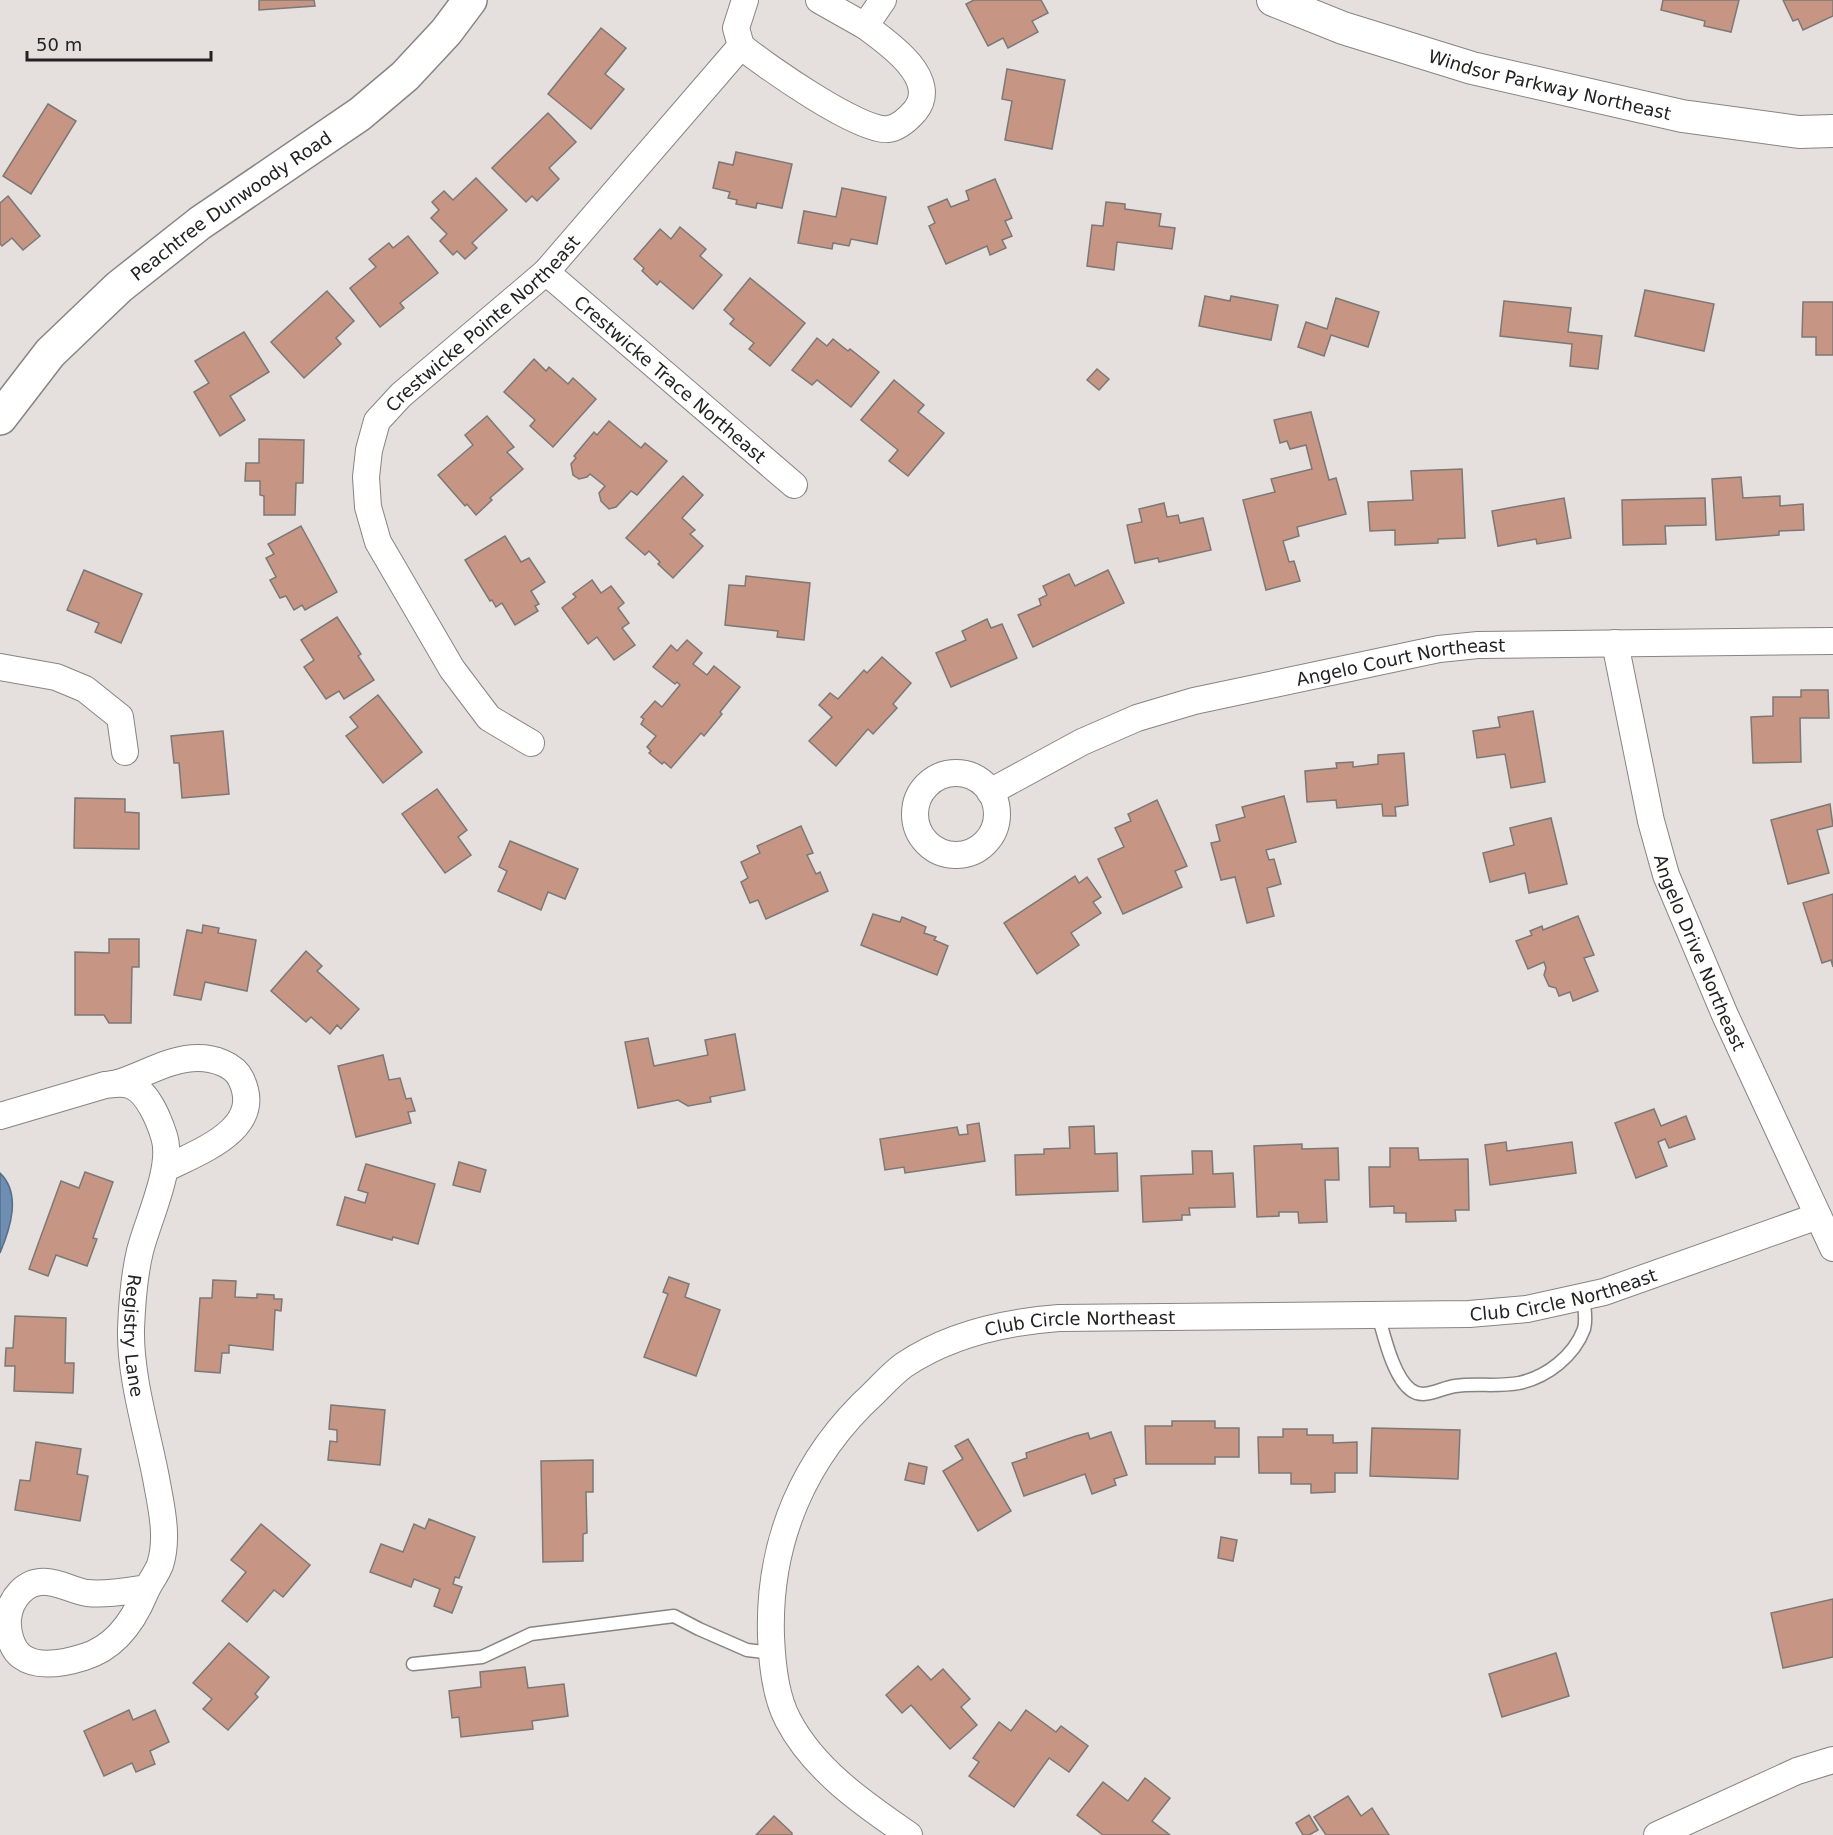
<svg xmlns="http://www.w3.org/2000/svg" width="1833" height="1835" viewBox="0 0 1833 1835" font-family="'DejaVu Sans',sans-serif">
  <style>
    .water { fill: #6f8eb3; stroke: #586e87; stroke-width: 1.5 }
    .building { fill: #c79584; stroke: #7c7876; stroke-width: 1.5 }
    .lines { fill: none; stroke-linecap: round; stroke-linejoin: round }
    .service-casing { stroke: #888481; stroke-width: 15 }
    .minor-casing { stroke: #888481; stroke-width: 28 }
    .tertiary-casing { stroke: #888481; stroke-width: 34 }
    .secondary-casing { stroke: #888481; stroke-width: 36 }
    .service { stroke: #fff; stroke-width: 12 }
    .minor { stroke: #fff; stroke-width: 26 }
    .tertiary { stroke: #fff; stroke-width: 32 }
    .secondary { stroke: #fff; stroke-width: 33 }
    .labels { text-anchor: middle; dominant-baseline: central; stroke-width: 6; stroke-linejoin: round; paint-order: stroke }
    .street-label { font-size: 18px; fill: #242221; stroke: #e5e0de }
  </style>
  <rect width="100%" height="100%" fill="#e5e0de"/>
  <path class="water" d="M 0,1173 C 22,1194 10,1229 0,1253 Z"/>
  <g class="building">
    <polygon points="259,0 314,0 315,6 259,10"/>
    <polygon points="974,0 1041,0 1048,13 1032,21 1038,32 1008,48 1003,38 988,46 966,4"/>
    <polygon points="1663,0 1739,0 1731,32 1704,26 1705,21 1661,10"/>
    <polygon points="1783,0 1833,0 1833,16 1803,30 1798,19 1793,21"/>
    <polygon points="601,28 626,48 605,74 624,89 591,129 548,94"/>
    <polygon points="1007,69 1065,80 1052,149 1005,140 1012,101 1002,99"/>
    <polygon points="48,104 76,121 31,194 3,176"/>
    <polygon points="548,113 576,142 549,168 559,179 537,201 532,196 526,202 492,168"/>
    <polygon points="736,152 792,164 782,208 757,203 756,208 736,204 737,200 728,198 730,192 713,188 719,162 733,165"/>
    <polygon points="476,178 507,210 472,243 477,248 465,259 457,251 453,255 440,241 447,234 431,218 439,210 432,202 444,191 453,200"/>
    <polygon points="995,179 1012,218 1005,221 1012,236 1002,240 1006,248 990,255 987,246 946,264 929,226 935,223 928,207 947,199 951,207 969,200 966,191"/>
    <polygon points="842,188 886,197 877,244 851,239 849,246 833,243 832,249 798,243 804,211 836,217"/>
    <polygon points="8,196 40,236 23,250 12,238 2,246 0,244 0,203"/>
    <polygon points="1106,202 1125,204 1125,209 1161,214 1159,226 1175,228 1172,249 1117,242 1114,270 1087,266 1092,225 1103,226"/>
    <polygon points="680,227 706,249 700,256 722,275 693,309 660,281 657,285 642,271 644,268 634,259 660,229 671,239"/>
    <polygon points="408,236 438,273 400,303 404,308 380,327 350,288 376,267 369,259 389,243 393,248"/>
    <polygon points="750,278 805,323 770,366 749,349 754,343 730,324 734,319 724,310"/>
    <polygon points="1645,290 1714,304 1704,351 1635,336"/>
    <polygon points="327,291 354,321 336,338 341,344 304,378 271,342"/>
    <polygon points="1205,296 1230,301 1231,296 1278,305 1271,340 1199,326"/>
    <polygon points="1336,298 1379,312 1368,347 1331,335 1324,356 1298,347 1306,322 1327,329"/>
    <polygon points="1504,301 1571,308 1568,332 1602,336 1598,369 1570,366 1572,344 1500,336"/>
    <polygon points="1803,302 1833,302 1833,355 1816,355 1816,337 1802,337"/>
    <polygon points="244,332 269,372 230,396 245,420 220,436 194,392 209,383 195,361"/>
    <polygon points="817,338 827,346 833,339 848,351 850,349 879,372 851,407 817,380 812,385 792,370"/>
    <polygon points="534,359 546,371 549,367 568,384 573,378 596,399 553,447 530,426 535,420 504,392"/>
    <polygon points="1097,369 1109,379 1099,390 1087,380"/>
    <polygon points="894,380 924,405 918,412 944,433 908,476 889,461 898,450 861,420"/>
    <polygon points="1311,412 1329,480 1336,478 1346,514 1297,527 1299,536 1283,541 1289,562 1294,561 1300,581 1266,590 1243,500 1275,492 1271,479 1312,469 1306,445 1290,449 1287,441 1280,443 1274,420"/>
    <polygon points="487,416 514,447 507,452 523,469 490,498 492,500 476,515 467,504 465,506 438,475 473,445 465,435"/>
    <polygon points="609,421 641,448 645,443 667,461 637,495 631,491 616,507 609,509 601,501 599,493 605,486 590,474 587,477 579,479 573,475 571,464 576,458 574,456 594,432 597,435"/>
    <polygon points="259,439 304,440 303,483 296,483 295,515 264,515 264,496 260,495 260,481 245,481 246,463 259,463"/>
    <polygon points="1462,469 1465,538 1438,539 1438,543 1395,545 1395,530 1370,531 1368,502 1413,500 1411,471"/>
    <polygon points="683,476 703,495 682,518 695,530 690,534 703,546 673,578 658,564 660,562 649,551 645,555 626,538"/>
    <polygon points="1741,477 1743,498 1780,496 1780,506 1803,504 1804,530 1779,531 1779,535 1716,540 1712,479"/>
    <polygon points="1564,498 1571,538 1537,544 1536,539 1498,546 1492,511"/>
    <polygon points="1705,498 1706,525 1665,526 1666,544 1623,545 1622,500"/>
    <polygon points="1164,503 1167,517 1178,515 1180,523 1203,518 1211,550 1159,562 1158,558 1135,563 1127,525 1142,522 1139,509"/>
    <polygon points="301,526 337,592 305,610 302,605 294,610 286,596 280,598 270,580 276,577 266,558 274,554 268,544"/>
    <polygon points="505,536 521,562 529,558 545,582 531,591 539,604 535,606 538,611 515,625 502,603 496,607 492,600 490,601 465,560"/>
    <polygon points="84,570 142,594 121,643 95,632 99,623 67,610"/>
    <polygon points="1108,570 1124,603 1033,647 1018,615 1041,605 1039,599 1047,595 1043,586 1069,574 1075,586"/>
    <polygon points="746,576 810,583 804,640 777,637 778,631 725,625 729,585 745,586"/>
    <polygon points="592,580 601,593 611,586 624,603 618,608 629,623 622,628 635,645 614,660 597,637 588,644 562,608 576,597 573,594"/>
    <polygon points="337,617 361,654 358,656 374,680 344,699 339,691 326,699 304,667 314,660 301,640"/>
    <polygon points="987,619 991,628 1002,624 1017,658 951,687 936,653 966,640 962,631"/>
    <polygon points="687,640 702,653 693,664 707,675 714,666 740,687 720,712 722,714 704,736 701,733 671,768 664,762 662,764 649,753 651,751 647,747 656,736 641,724 644,719 641,717 655,701 662,707 680,685 677,682 675,684 653,667 671,645 677,651"/>
    <polygon points="882,657 911,683 893,704 897,708 873,734 868,729 836,766 809,741 832,717 819,705 830,693 838,699 864,670 867,673"/>
    <polygon points="1801,690 1828,690 1829,718 1800,718 1801,762 1753,763 1751,717 1773,716 1773,697 1801,697"/>
    <polygon points="378,695 422,752 383,783 346,736 358,727 350,717"/>
    <polygon points="1533,711 1545,782 1511,788 1505,754 1477,758 1473,731 1500,727 1498,717"/>
    <polygon points="223,731 229,794 182,798 179,763 174,763 171,736"/>
    <polygon points="1404,753 1408,805 1395,807 1396,816 1383,816 1382,804 1337,808 1336,800 1307,802 1305,771 1337,768 1336,763 1353,762 1353,767 1378,764 1378,755"/>
    <polygon points="437,789 467,830 458,837 471,855 445,873 402,814"/>
    <polygon points="1284,796 1296,842 1266,850 1269,860 1274,859 1281,884 1267,888 1274,916 1247,923 1235,877 1221,880 1211,843 1220,841 1216,825 1245,817 1242,807"/>
    <polygon points="75,798 125,799 125,812 139,813 139,849 74,848"/>
    <polygon points="1157,800 1187,866 1175,871 1182,887 1123,914 1098,859 1124,847 1115,828 1131,821 1128,814"/>
    <polygon points="1830,804 1833,826 1817,830 1829,873 1788,884 1771,820"/>
    <polygon points="1551,818 1567,884 1529,893 1525,873 1490,882 1483,853 1514,845 1510,828"/>
    <polygon points="801,826 813,853 807,855 816,874 820,872 828,891 766,919 758,900 750,903 741,882 748,878 741,862 760,853 757,846"/>
    <polygon points="510,841 578,869 565,899 548,892 541,910 498,891 507,871 499,867"/>
    <polygon points="1075,876 1079,883 1087,877 1101,897 1093,902 1101,913 1071,933 1079,945 1037,974 1004,923"/>
    <polygon points="1833,894 1833,967 1831,960 1822,963 1803,903"/>
    <polygon points="873,914 900,922 902,917 926,927 924,933 936,937 934,940 948,946 937,975 861,945"/>
    <polygon points="1578,916 1594,955 1584,958 1598,991 1573,1001 1570,992 1559,996 1556,988 1549,986 1544,975 1546,968 1544,962 1528,969 1516,941 1532,935 1530,931 1542,926 1543,930"/>
    <polygon points="203,925 219,928 218,933 256,940 247,991 205,982 201,1000 174,995 187,930 202,933"/>
    <polygon points="109,939 139,939 139,967 132,967 131,1023 109,1023 104,1015 75,1015 75,952 109,953"/>
    <polygon points="306,951 322,966 317,971 359,1009 341,1029 337,1025 330,1034 311,1017 306,1022 271,991"/>
    <polygon points="735,1034 745,1090 710,1097 711,1102 688,1106 678,1100 638,1108 625,1042 648,1038 654,1066 708,1055 705,1040"/>
    <polygon points="383,1055 389,1080 400,1078 406,1099 411,1098 415,1111 408,1112 411,1123 356,1137 338,1066"/>
    <polygon points="1654,1109 1661,1126 1686,1116 1695,1139 1669,1148 1665,1139 1658,1142 1667,1166 1636,1178 1615,1123"/>
    <polygon points="979,1123 985,1161 905,1173 904,1167 885,1170 880,1139 957,1127 959,1135 968,1134 967,1125"/>
    <polygon points="1094,1126 1095,1154 1117,1153 1118,1191 1016,1195 1015,1155 1044,1154 1044,1149 1070,1148 1069,1127"/>
    <polygon points="1506,1142 1507,1151 1572,1142 1576,1173 1490,1185 1485,1145"/>
    <polygon points="1302,1144 1302,1149 1338,1148 1339,1180 1325,1180 1327,1222 1299,1223 1298,1212 1279,1212 1279,1216 1257,1217 1254,1146"/>
    <polygon points="1390,1148 1418,1148 1419,1160 1468,1159 1469,1210 1455,1210 1456,1221 1406,1222 1406,1213 1394,1213 1394,1206 1370,1207 1369,1167 1390,1167"/>
    <polygon points="1192,1151 1212,1151 1213,1174 1233,1173 1235,1207 1189,1208 1190,1215 1182,1215 1182,1220 1143,1222 1141,1176 1193,1174"/>
    <polygon points="459,1162 486,1170 480,1192 453,1185"/>
    <polygon points="366,1164 435,1184 418,1244 393,1237 392,1240 337,1225 345,1197 365,1203 368,1193 358,1190"/>
    <polygon points="85,1172 113,1182 93,1238 97,1239 87,1266 56,1255 48,1276 29,1269 61,1181 79,1188"/>
    <polygon points="669,1277 689,1284 685,1297 720,1310 696,1376 644,1357 668,1294 663,1292"/>
    <polygon points="213,1280 236,1281 235,1297 257,1298 257,1294 274,1295 274,1299 282,1299 281,1311 275,1310 273,1350 229,1345 229,1353 222,1353 220,1373 195,1371 200,1298 212,1298"/>
    <polygon points="15,1316 66,1318 65,1363 74,1363 73,1393 14,1391 15,1366 5,1366 6,1348 13,1348"/>
    <polygon points="331,1405 385,1410 380,1465 328,1460 330,1441 337,1442 337,1430 329,1429"/>
    <polygon points="1172,1421 1215,1421 1215,1428 1239,1428 1239,1457 1215,1457 1215,1464 1146,1464 1145,1426 1172,1426"/>
    <polygon points="1372,1428 1460,1430 1458,1479 1370,1476"/>
    <polygon points="1283,1429 1307,1429 1307,1435 1333,1435 1333,1443 1357,1442 1357,1473 1335,1473 1335,1492 1311,1493 1311,1484 1291,1484 1291,1473 1259,1473 1258,1437 1283,1437"/>
    <polygon points="1111,1432 1127,1475 1114,1479 1116,1485 1092,1494 1085,1474 1024,1496 1012,1463 1027,1458 1026,1453 1076,1436 1088,1433 1090,1439"/>
    <polygon points="968,1439 1011,1511 978,1531 943,1471 963,1459 955,1446"/>
    <polygon points="36,1442 81,1449 77,1474 88,1476 80,1521 15,1510 20,1480 30,1481"/>
    <polygon points="593,1460 593,1492 586,1492 587,1533 583,1534 583,1561 543,1562 541,1461"/>
    <polygon points="909,1463 927,1467 924,1484 905,1480"/>
    <polygon points="429,1519 475,1537 459,1578 455,1577 453,1584 462,1587 452,1613 434,1606 440,1589 414,1579 411,1587 370,1572 381,1544 403,1552 414,1524 425,1529"/>
    <polygon points="261,1524 310,1565 283,1597 274,1590 247,1622 222,1601 246,1572 231,1560"/>
    <polygon points="1221,1537 1237,1540 1233,1561 1218,1558"/>
    <polygon points="1833,1599 1833,1657 1783,1668 1771,1613"/>
    <polygon points="229,1643 269,1677 255,1694 258,1697 228,1730 203,1709 212,1699 193,1683"/>
    <polygon points="1556,1653 1569,1696 1502,1717 1489,1674"/>
    <polygon points="918,1666 931,1680 943,1669 970,1699 961,1707 977,1725 950,1749 911,1705 902,1713 886,1695"/>
    <polygon points="525,1667 528,1688 564,1684 568,1716 532,1721 533,1729 461,1737 459,1717 452,1718 449,1691 481,1687 480,1672"/>
    <polygon points="129,1710 133,1720 155,1710 169,1742 150,1751 155,1764 136,1772 132,1763 104,1776 84,1731"/>
    <polygon points="1026,1710 1056,1732 1061,1726 1088,1746 1069,1772 1049,1758 1014,1807 969,1776 979,1762 973,1758 999,1722 1011,1731"/>
    <polygon points="1145,1778 1170,1798 1152,1821 1170,1835 1103,1835 1077,1815 1103,1782 1128,1801"/>
    <polygon points="1348,1796 1361,1816 1372,1808 1389,1835 1326,1835 1314,1817"/>
    <polygon points="1309,1815 1318,1830 1309,1835 1303,1835 1296,1823"/>
    <polygon points="774,1816 792,1833 792,1835 756,1835"/>
  </g>
  <g class="lines">
    <defs>
      <g id="service">
        <path d="M 1378,1315 C 1384,1335 1393,1377 1411,1390 C 1424,1400 1440,1388 1455,1386 C 1476,1383 1498,1387 1519,1383 C 1547,1377 1574,1356 1584,1329 C 1587,1318 1584,1307 1583,1297"/>
        <polyline points="413,1664 482,1657 531,1634 674,1616 699,1629 747,1650 772,1653"/>
      </g>
      <g id="minor">
        <polyline points="819,0 865,26 883,0"/>
        <path d="M 741,46 C 764,65 861,133 888,129 C 899,128 908,119 915,111 C 941,79 887,42 865,26"/>
        <path id="s1" d="M 546,272 L 794,485"/>
        <path id="s2" d="M 1615,643 L 1651,821 L 1666,875 L 1725,1015 L 1833,1248"/>
        <polyline points="0,667 56,677 85,689 120,717 125,752"/>
        <path id="s3" d="M 531,743 L 489,718 L 452,669 L 378,542 L 368,507 L 366,477 L 369,450 L 377,421 L 401,395 L 546,272 L 741,46 L 736,28 L 745,0"/>
        <circle cx="956" cy="814" r="41"/>
        <path id="s4" d="M 990,792 L 1082,742 L 1137,718 L 1194,701 L 1439,649 L 1478,645 L 1833,641"/>
        <path d="M 118,1083 C 144,1075 170,1058 198,1058 C 213,1058 234,1064 241,1079 C 265,1129 200,1151 165,1169"/>
        <path id="s5" d="M 0,1116 L 105,1085 C 114,1084 124,1082 132,1086 C 148,1093 159,1120 164,1136 C 174,1167 148,1219 140,1251 C 134,1276 132,1303 131,1329 C 130,1377 147,1431 156,1478 C 161,1506 169,1537 160,1565 C 156,1575 149,1583 145,1593 C 133,1622 114,1648 84,1657 C 65,1663 38,1669 21,1656 C 11,1648 7,1631 8,1619 C 10,1599 25,1580 47,1582 C 61,1583 74,1591 87,1593 C 107,1595 127,1591 147,1588"/>
        <path id="s6" d="M 909,1835 C 864,1804 814,1770 788,1720 C 775,1696 772,1663 771,1636 C 768,1541 804,1457 874,1393 C 883,1384 893,1373 904,1365 C 950,1334 1005,1322 1059,1318 L 1469,1314 L 1527,1309 L 1604,1292 L 1818,1216"/>
        <polyline points="1657,1835 1797,1771 1833,1760"/>
      </g>
      <g id="tertiary">
        <path id="s7" d="M 1273,0 L 1343,28 L 1472,68 L 1682,116 L 1799,132 L 1833,131"/>
      </g>
      <g id="secondary">
        <path id="s8" d="M 0,418 L 50,353 L 119,287 L 200,223 L 360,114 L 405,76 L 446,32 L 470,0"/>
      </g>
    </defs>
    <use href="#service" class="service-casing"/>
    <use href="#minor" class="minor-casing"/>
    <use href="#tertiary" class="tertiary-casing"/>
    <use href="#secondary" class="secondary-casing"/>
    <use href="#service" class="service"/>
    <use href="#minor" class="minor"/>
    <use href="#tertiary" class="tertiary"/>
    <use href="#secondary" class="secondary"/>
  </g>
  <g class="labels">
    <g class="street-label">
      <text stroke="none"><textPath href="#s7" startOffset="290">Windsor Parkway Northeast</textPath></text>
      <text stroke="none"><textPath href="#s8" startOffset="316">Peachtree Dunwoody Road</textPath></text>
      <text stroke="none"><textPath href="#s3" startOffset="525">Crestwicke Pointe Northeast</textPath></text>
      <text stroke="none"><textPath href="#s1" startOffset="164">Crestwicke Trace Northeast</textPath></text>
      <text stroke="none"><textPath href="#s4" startOffset="435">Angelo Court Northeast</textPath></text>
      <text stroke="none"><textPath href="#s2" startOffset="322">Angelo Drive Northeast</textPath></text>
      <text stroke="none"><textPath href="#s6" startOffset="1239">Club Circle Northeast</textPath></text>
      <text stroke="none"><textPath href="#s6" startOffset="753">Club Circle Northeast</textPath></text>
      <text stroke="none"><textPath href="#s5" startOffset="402">Registry Lane</textPath></text>
    </g>
  </g>
  <path d="M27 51v9h184v-9" fill="none" stroke="#242221" stroke-width="3"/>
  <text x="36" y="51" font-size="18" fill="#242221" stroke="#e5e0de" stroke-width="4.5" paint-order="stroke">50 m</text>
</svg>
